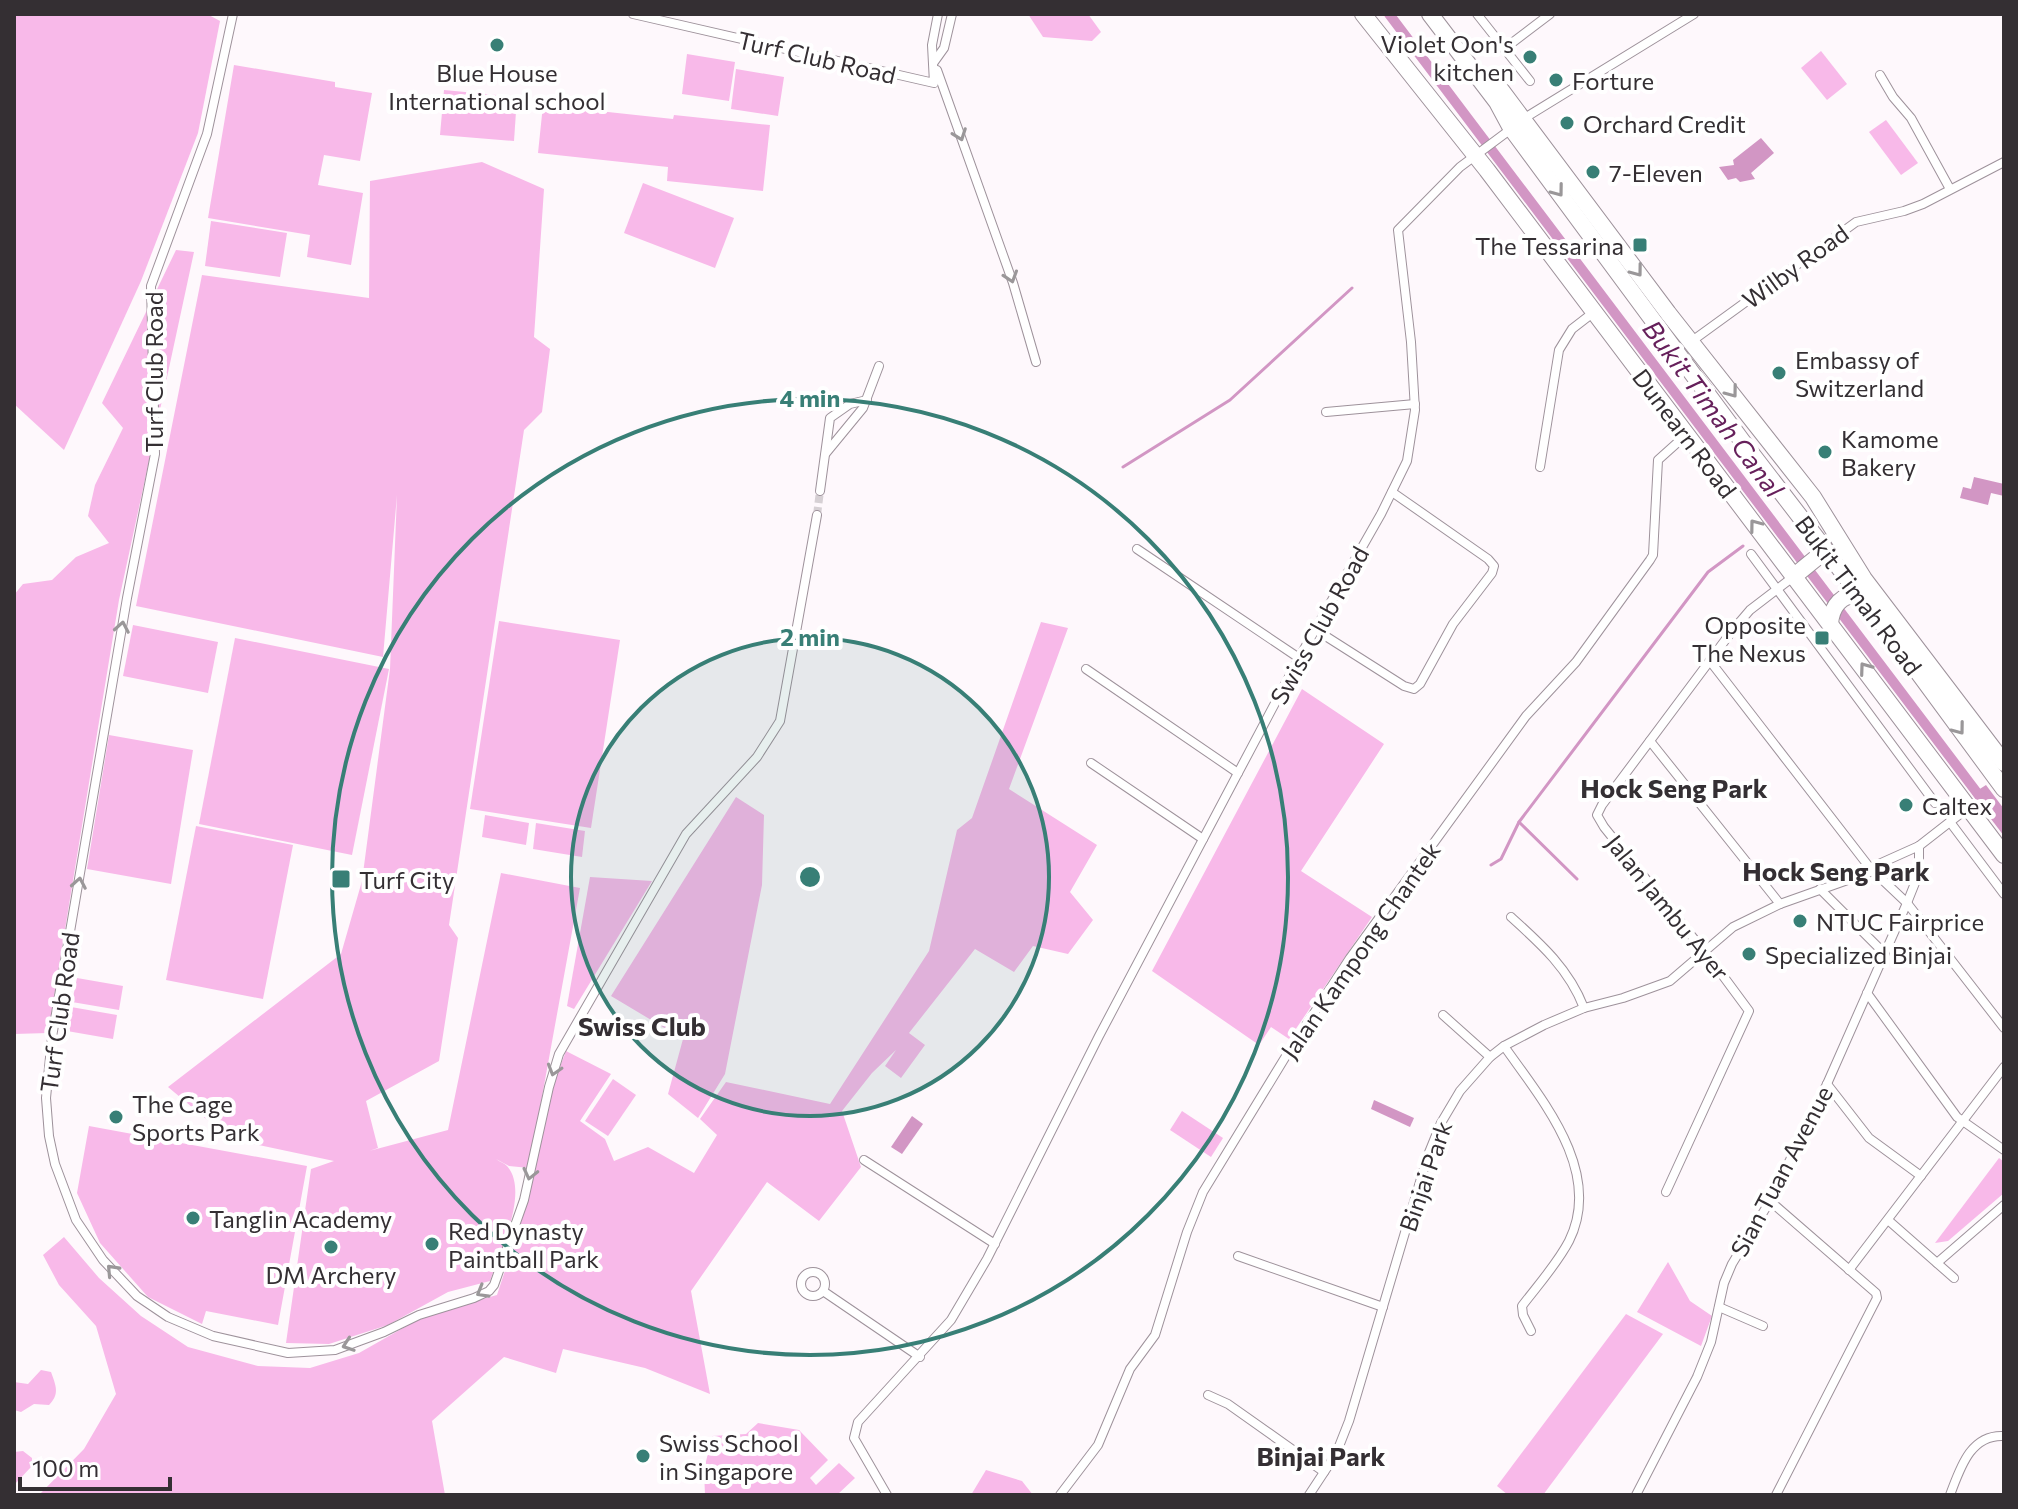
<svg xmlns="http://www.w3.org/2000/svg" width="2018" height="1509" viewBox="0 0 2018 1509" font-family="Commissioner,sans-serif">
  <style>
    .green { fill: #f8b9e9 }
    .water { fill: #d296c4 }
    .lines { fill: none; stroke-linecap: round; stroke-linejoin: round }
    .stream { stroke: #d296c4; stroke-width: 3 }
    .canal { stroke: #d296c4; stroke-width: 10 }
    .street-tunnel { stroke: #d6d0d4; stroke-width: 8; stroke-dasharray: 8 4; stroke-linecap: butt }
    .street-casing { stroke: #9e929b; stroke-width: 10 }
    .highway-casing { stroke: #9e929b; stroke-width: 18 }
    .street { stroke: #fff; stroke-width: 8 }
    .highway { stroke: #fff; stroke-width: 16 }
    .oneway { stroke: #9a9799 }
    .ring { fill: none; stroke: #387f76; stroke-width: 4 }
    .poi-dot { fill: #387f76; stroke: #fff; stroke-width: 3 }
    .labels { text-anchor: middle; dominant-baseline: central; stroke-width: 8; stroke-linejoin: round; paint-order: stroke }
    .poi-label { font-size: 24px; fill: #342f33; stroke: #fff; text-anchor: start }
    .street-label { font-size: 24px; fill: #342f33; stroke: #fff }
    .water-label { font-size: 26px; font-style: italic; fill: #66205b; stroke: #fff }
    .neighbourhood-label { font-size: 26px; font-weight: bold; fill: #342f33; stroke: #fff }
    .centre { fill: #387f76; stroke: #fff; stroke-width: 4 }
    .ring-label { font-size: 24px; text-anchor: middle; font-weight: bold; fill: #387f76; stroke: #fff; stroke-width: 8; stroke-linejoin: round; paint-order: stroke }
  </style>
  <rect width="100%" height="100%" fill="#fef8fc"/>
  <g class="green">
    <polygon points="14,14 207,14 220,21 198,133 141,281 64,450 14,404"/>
    <polygon points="1028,14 1088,14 1101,32 1092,41 1043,37"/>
    <polygon points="1821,51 1847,84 1827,100 1801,68"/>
    <polygon points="687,54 735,62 729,101 682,94"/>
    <polygon points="234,65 335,82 335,87 372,93 360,161 324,155 318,185 363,193 351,265 307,257 310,235 208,218"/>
    <polygon points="736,69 784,77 778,116 731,109"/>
    <polygon points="444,90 517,97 514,141 440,135"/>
    <polygon points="543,105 673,119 674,115 770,125 763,191 667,181 668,167 538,153"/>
    <polygon points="1886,120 1918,163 1901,175 1869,132"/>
    <path d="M 482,162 L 544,189 L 534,337 L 550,349 L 542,412 L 524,430 L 449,925 L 458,938 L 439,1061 L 366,1101 L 378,1148 L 369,1151 L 448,1130 L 501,873 L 580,888 L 529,1168 L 509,1166 L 496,1159 C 500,1162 504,1163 507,1166 C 530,1191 499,1254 490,1281 L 448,1292 L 388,1325 L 329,1344 L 286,1343 L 311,1169 L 334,1161 L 230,1139 L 168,1087 L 341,954 L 362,881 L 390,669 L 397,495 L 383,657 L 136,606 L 202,275 L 369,298 L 370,181 Z"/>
    <polygon points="643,183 734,218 715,268 624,233"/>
    <polygon points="211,221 287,233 280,277 205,266"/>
    <polygon points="176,250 194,252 119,600 48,1033 14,1034 14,595 23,584 52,580 76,557 109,543 88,516 95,485 123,428 102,403"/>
    <polygon points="499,621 620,640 591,828 470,809"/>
    <polygon points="1041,622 1068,628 1009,789 1097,845 1070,892 1093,920 1068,954 1033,946 1014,972 975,949 909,1033 925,1045 901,1078 885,1066 896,1050 872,1073 842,1111 861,1167 819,1221 767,1182 691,1291 710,1394 645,1368 563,1349 556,1373 504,1357 432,1421 445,1495 39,1495 84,1449 116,1394 96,1326 59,1285 43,1255 64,1237 99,1278 141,1316 188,1347 258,1366 310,1368 359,1353 426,1315 497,1295 522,1219 539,1137 552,1088 566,1051 611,1074 580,1121 605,1139 614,1161 648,1147 694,1173 717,1135 700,1119 726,1082 830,1104 929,951 957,830 972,818"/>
    <polygon points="133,625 218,642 208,693 123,676"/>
    <polygon points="235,638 389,669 352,855 199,824"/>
    <polygon points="1302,689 1384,744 1301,871 1372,917 1289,1039 1271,1027 1259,1045 1152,971"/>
    <polygon points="109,735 193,750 171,884 87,869"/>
    <polygon points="736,797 764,815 762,885 725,1074 698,1118 668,1094 683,1039 611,996"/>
    <polygon points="485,815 529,823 526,845 482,837"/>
    <polygon points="536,823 585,831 582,857 533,849"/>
    <polygon points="196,826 293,845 263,999 166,980"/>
    <polygon points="590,877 652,881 574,1009 567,1006"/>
    <polygon points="77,978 123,986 119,1010 72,1002"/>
    <polygon points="71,1007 117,1015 113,1039 67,1031"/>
    <polygon points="613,1079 636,1095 608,1136 585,1121"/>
    <polygon points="1182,1111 1223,1138 1211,1157 1170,1130"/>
    <polygon points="89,1126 307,1166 278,1325 206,1311 202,1324 148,1297 100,1243 77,1193"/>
    <polygon points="1999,1158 2004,1162 2004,1193 1948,1241 1935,1243"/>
    <polygon points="1668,1262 1690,1301 1712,1316 1701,1346 1637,1312"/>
    <polygon points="1626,1314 1663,1334 1543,1495 1508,1495 1497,1486"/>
    <path d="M 41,1370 L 51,1372 C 56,1386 60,1394 49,1405 L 34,1404 L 21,1412 L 14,1410 L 14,1382 L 28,1384 Z"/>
    <polygon points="758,1423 799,1430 828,1460 810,1478 816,1485 839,1463 855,1478 837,1495 705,1495 704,1470 712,1436 746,1434"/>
    <polygon points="23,1451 32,1458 32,1466 14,1485 14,1452"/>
    <polygon points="986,1470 1022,1481 1033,1495 971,1495"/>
  </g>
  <g class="water">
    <polygon points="1761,138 1774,153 1751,173 1755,179 1740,182 1736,178 1728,180 1719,167 1734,165 1733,160"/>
    <polygon points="1974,477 2004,484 2004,496 1991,493 1988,505 1960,498 1963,487 1971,489"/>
    <polygon points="1986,785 2004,809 2004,836 1972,794"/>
    <polygon points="1374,1100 1414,1118 1410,1127 1371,1109"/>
    <polygon points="912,1116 923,1124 902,1154 891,1147"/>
  </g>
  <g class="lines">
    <g class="stream">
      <polyline points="1123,467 1230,400 1352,288"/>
      <polyline points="1519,822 1577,879"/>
      <polyline points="1491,865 1501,859 1519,822 1708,572 1743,546"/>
    </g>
    <polyline class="canal" points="1389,14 1984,802"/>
    <polyline class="street-tunnel" points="817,515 820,491"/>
    <defs>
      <g id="street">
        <polyline points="233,14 207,134 151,286 155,454 127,598 52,1037 46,1098 49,1136 55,1164 76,1220 103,1260 137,1296 168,1317 213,1336 288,1353 335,1350 384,1332 419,1315 474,1298 489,1291 494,1285 524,1200 549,1087 559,1054 686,834 757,757 780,721 817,515"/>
        <polyline points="633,14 934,83 932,45 938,14"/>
        <polyline points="1477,14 1530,81"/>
        <polyline points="1504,49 1550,14"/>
        <polyline points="934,62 944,48 952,14"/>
        <polyline points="937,70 1013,283 1036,362"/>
        <polyline points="1880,75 1893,97 1911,118 1950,189"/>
        <polyline points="1523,119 1694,14"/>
        <polyline points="1692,341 1856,222 1904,211 1923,204 2004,162"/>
        <polyline points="1326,412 1415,404"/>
        <polyline points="826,453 863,408 879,366"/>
        <polyline points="1540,467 1559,350 1572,329 1594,312"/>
        <polyline points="820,491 830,418 850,404 867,400"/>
        <polyline points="1137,549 1299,658"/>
        <polyline points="1751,554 1935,803"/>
        <polyline points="1316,630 1404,686 1414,689 1420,684 1453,624 1492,573 1494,566 1488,559 1392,492"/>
        <polyline points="1710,661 1870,868 1907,903 2004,1028"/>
        <polyline points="1086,669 1238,773"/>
        <polyline points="1650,741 1780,904"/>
        <polyline points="1091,763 1203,839"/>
        <polyline points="1950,822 2004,894"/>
        <polyline points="1870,868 1919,846 1969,807"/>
        <polyline points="1820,889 1884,953"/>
        <path d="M 1511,917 C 1541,944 1569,969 1584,1008"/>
        <polyline points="1867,993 1957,1117 2004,1150"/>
        <polyline points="1443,1015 1490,1057"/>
        <path d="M 1504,1046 C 1541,1099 1604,1171 1569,1241 C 1557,1264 1538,1285 1522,1306 L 1523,1315 L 1531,1331"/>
        <polyline points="1827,1084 1869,1138 1921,1176"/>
        <polyline points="864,1160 995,1244"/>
        <polyline points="1666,1192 1749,1011 1715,965 1604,827 1597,815 1602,805 1732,631 1750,610 1793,577"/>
        <polyline points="1770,1201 1876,1293 1877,1298 1776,1495"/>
        <polyline points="1888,1220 1954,1278"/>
        <polyline points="1238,1256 1383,1307"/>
        <polyline points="1937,1263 2004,1205"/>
        <polyline points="1849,1270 2004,1067"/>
        <circle cx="813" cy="1284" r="12"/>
        <polyline points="823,1291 920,1357"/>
        <polyline points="1719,1307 1763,1326"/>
        <polyline points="1208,1395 1228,1404 1324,1472"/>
        <polyline points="887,1495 854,1438 858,1422 951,1320 987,1259 1099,1036 1238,773 1299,658 1381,514 1407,461 1415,410 1411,342 1398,230 1460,167 1511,129"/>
        <polyline points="1060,1495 1098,1445 1130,1369 1155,1335 1187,1232 1203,1192 1286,1056 1350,958 1526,716 1576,662 1650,560 1653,555 1658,460 1687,434"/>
        <polyline points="1309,1495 1336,1454 1349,1421 1428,1155 1441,1123 1460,1091 1490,1057 1504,1046 1544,1025 1584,1008 1623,998 1670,981 1733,927 1780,904 1873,871"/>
        <polyline points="1636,1495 1697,1377 1711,1342 1724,1283 1732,1264 1770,1201 1827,1084 1907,903 1919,873 1919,846"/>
        <path d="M 1950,1495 C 1960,1469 1970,1434 2004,1436"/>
      </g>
      <g id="highway">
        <polyline points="1363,14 1487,170 2004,855"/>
        <polyline points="1430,14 1497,102 1511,128 1748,449 1887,630 2004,789"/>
        <polyline points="1495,82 1668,313 1813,497 1864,579 2004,763"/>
        <polyline points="1793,577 1820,555 1823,546"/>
        <path d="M 1830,623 C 1832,606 1842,593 1861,595"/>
      </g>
    </defs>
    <use href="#street" class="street-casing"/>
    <use href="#highway" class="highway-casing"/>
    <use href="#street" class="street"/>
    <use href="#highway" class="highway"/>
  </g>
  <defs><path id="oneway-chevron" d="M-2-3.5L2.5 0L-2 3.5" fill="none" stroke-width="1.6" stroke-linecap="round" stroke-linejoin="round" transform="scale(2)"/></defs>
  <g class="oneway">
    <use href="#oneway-chevron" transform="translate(960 135) rotate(70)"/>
    <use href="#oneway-chevron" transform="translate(1558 191) rotate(53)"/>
    <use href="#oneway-chevron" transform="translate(1637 271) rotate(53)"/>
    <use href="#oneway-chevron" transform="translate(1011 277) rotate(72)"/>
    <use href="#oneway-chevron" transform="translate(1732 392) rotate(53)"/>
    <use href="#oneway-chevron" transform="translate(1755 525) rotate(-127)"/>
    <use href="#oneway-chevron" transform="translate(122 627) rotate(-80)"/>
    <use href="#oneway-chevron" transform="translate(1865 668) rotate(-126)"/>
    <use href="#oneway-chevron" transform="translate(1959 729) rotate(53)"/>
    <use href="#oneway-chevron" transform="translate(79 883) rotate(-80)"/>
    <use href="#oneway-chevron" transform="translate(554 1070) rotate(107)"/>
    <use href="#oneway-chevron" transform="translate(530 1174) rotate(103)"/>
    <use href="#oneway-chevron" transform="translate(112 1270) rotate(-133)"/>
    <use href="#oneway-chevron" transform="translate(482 1292) rotate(150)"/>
    <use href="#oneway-chevron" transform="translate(348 1345) rotate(161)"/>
  </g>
  <circle cx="810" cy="877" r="239" fill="#387f76" fill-opacity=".12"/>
  <g class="ring">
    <circle cx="810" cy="877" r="239"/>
    <circle cx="810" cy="877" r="478"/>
  </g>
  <g class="poi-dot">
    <circle cx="497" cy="45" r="8"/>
    <circle cx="1530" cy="57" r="8"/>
    <circle cx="1556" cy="80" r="8"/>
    <circle cx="1567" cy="123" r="8"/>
    <circle cx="1593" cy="172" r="8"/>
    <rect x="1632" y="237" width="16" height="16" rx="4"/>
    <circle cx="1779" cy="373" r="8"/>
    <circle cx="1825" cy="452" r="8"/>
    <rect x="1814" y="630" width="16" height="16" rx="4"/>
    <circle cx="1906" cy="805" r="8"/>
    <rect x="331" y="869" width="20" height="20" rx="4"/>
    <circle cx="1800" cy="921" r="8"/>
    <circle cx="1749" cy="954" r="8"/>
    <circle cx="116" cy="1117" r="8"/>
    <circle cx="193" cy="1218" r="8"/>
    <circle cx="432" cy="1244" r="8"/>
    <circle cx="331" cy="1247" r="8"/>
    <circle cx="643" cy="1456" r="8"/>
  </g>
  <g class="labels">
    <g class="poi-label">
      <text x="1514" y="43" text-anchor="end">Violet Oon's<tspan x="1514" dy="28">kitchen</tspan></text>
      <text x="497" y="72" text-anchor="middle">Blue House<tspan x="497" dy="28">International school</tspan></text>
      <text x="1572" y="80">Forture</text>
      <text x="1583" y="123">Orchard Credit</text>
      <text x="1609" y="172">7-Eleven</text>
      <text x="1624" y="245" text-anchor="end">The Tessarina</text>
      <text x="1795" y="359">Embassy of<tspan x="1795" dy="28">Switzerland</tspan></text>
      <text x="1841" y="438">Kamome<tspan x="1841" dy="28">Bakery</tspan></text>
      <text x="1806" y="624" text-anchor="end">Opposite<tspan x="1806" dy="28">The Nexus</tspan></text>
      <text x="1922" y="805">Caltex</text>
      <text x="359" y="879">Turf City</text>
      <text x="1816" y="921">NTUC Fairprice</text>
      <text x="1765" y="954">Specialized Binjai</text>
      <text x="132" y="1103">The Cage<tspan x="132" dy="28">Sports Park</tspan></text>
      <text x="209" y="1218">Tanglin Academy</text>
      <text x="448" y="1230">Red Dynasty<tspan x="448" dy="28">Paintball Park</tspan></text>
      <text x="331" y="1274" text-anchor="middle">DM Archery</text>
      <text x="659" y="1442">Swiss School<tspan x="659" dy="28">in Singapore</tspan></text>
    </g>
    <g class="street-label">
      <text transform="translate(817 57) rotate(13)">Turf Club Road</text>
      <text transform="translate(1795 266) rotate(-36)">Wilby Road</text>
      <text transform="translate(153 372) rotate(-90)">Turf Club Road</text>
      <text transform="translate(1685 433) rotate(53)">Dunearn Road</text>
      <text transform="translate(1859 595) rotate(53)">Bukit Timah Road</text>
      <text transform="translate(1319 625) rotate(-61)">Swiss Club Road</text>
      <text transform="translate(1668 907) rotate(51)">Jalan Jambu Ayer</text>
      <text transform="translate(1360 950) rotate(-55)">Jalan Kampong Chantek</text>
      <text transform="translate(59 1012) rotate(-82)">Turf Club Road</text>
      <text transform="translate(1781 1171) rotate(-62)">Sian Tuan Avenue</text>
      <text transform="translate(1425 1176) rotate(-71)">Binjai Park</text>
    </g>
    <g class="water-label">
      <text transform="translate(1714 408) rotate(53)">Bukit Timah Canal</text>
    </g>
    <g class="neighbourhood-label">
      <text x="1674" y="787">Hock Seng Park</text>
      <text x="1836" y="870">Hock Seng Park</text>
      <text x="642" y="1025">Swiss Club</text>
      <text x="1321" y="1455">Binjai Park</text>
    </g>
  </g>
  <circle cx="810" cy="877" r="12" class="centre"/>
  <g class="ring-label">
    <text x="810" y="407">4 min</text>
    <text x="810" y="646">2 min</text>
  </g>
  <rect width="2018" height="1509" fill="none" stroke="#342f33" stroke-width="32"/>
  <path d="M20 1477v12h150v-12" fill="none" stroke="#342f33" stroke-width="4"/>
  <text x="32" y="1477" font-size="24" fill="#342f33" stroke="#ffffff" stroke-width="6" paint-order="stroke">100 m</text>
</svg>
